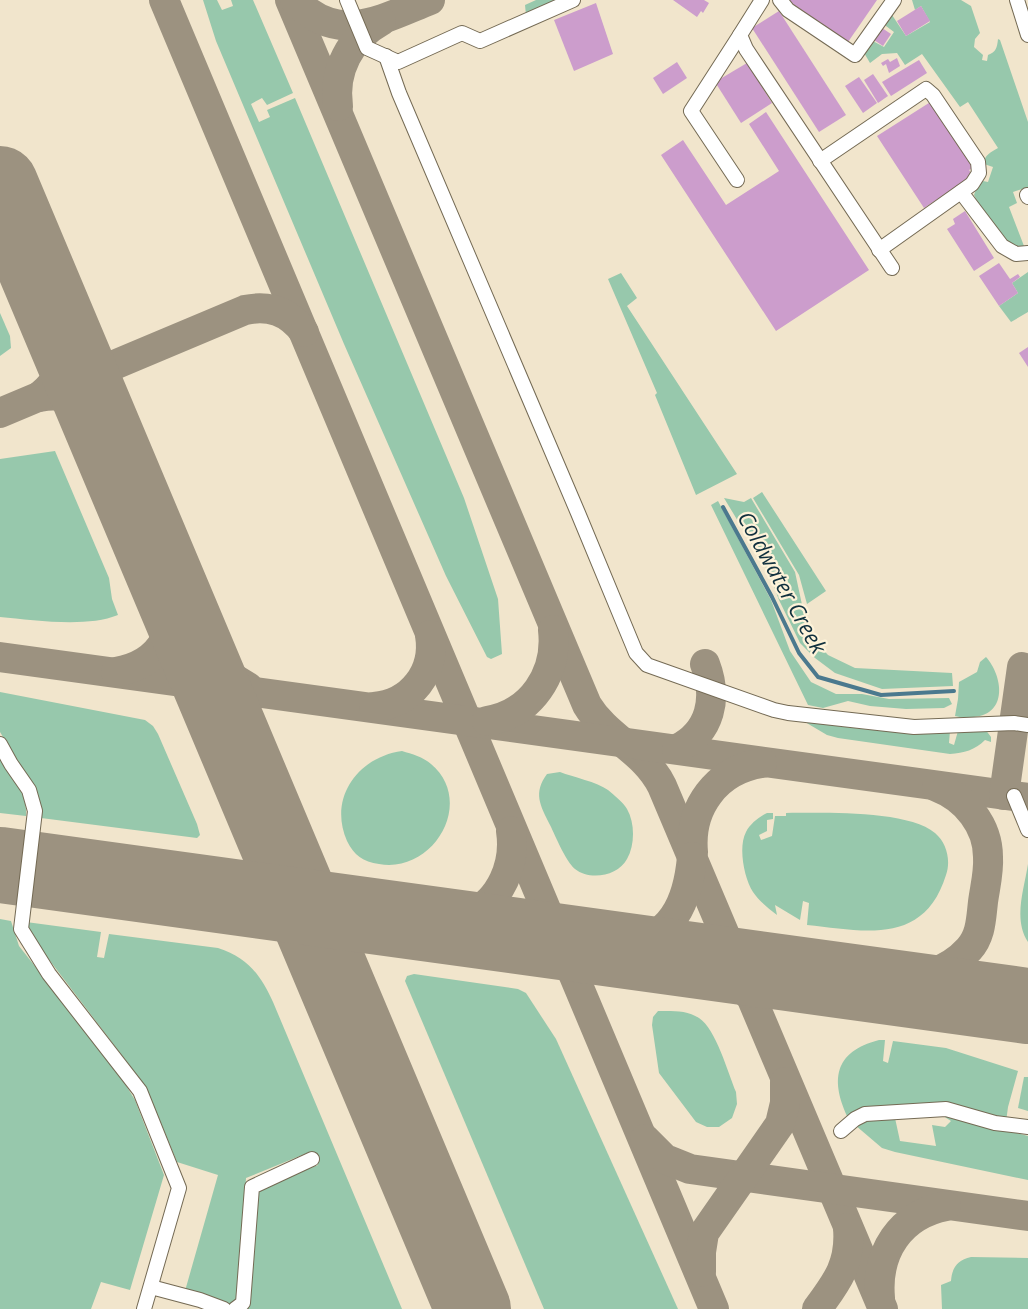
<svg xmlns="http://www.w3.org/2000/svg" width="1028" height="1309" viewBox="0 0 1028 1309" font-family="'Open Sans',sans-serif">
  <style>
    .green { fill: #97c8ac }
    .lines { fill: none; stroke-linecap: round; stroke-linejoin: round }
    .stream { stroke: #4b798e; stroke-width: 4 }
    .taxiway { stroke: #9c9280; stroke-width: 30 }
    .runway { stroke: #9c9280; stroke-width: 76 }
    .building { fill: #cc9dcc }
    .minor-casing { stroke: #746a54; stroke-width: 16 }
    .minor { stroke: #fff; stroke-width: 14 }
    .labels { text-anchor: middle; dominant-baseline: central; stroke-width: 4.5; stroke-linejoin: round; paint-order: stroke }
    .water-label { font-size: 22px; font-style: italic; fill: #10303e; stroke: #fef3d9 }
  </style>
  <rect width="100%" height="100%" fill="#f1e5cc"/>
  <g class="green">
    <polygon points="203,0 217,0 222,10 233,6 231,0 253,0 293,93 267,105 262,98 251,104 259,122 270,117 267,110 295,98 464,498 498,599 502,654 491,659 487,657 446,576 344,344 216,41"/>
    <polygon points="536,0 562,0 526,15 525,5"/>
    <path d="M 912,0 L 961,0 L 971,6 L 980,33 L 975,39 L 974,47 L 983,55 L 982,60 L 987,61 L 988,55 C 996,52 997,48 998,39 L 1000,40 L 1028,122 L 1028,187 L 1013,192 L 1017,203 L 1009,207 L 1024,246 L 1019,248 L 1006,242 L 978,203 L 974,195 L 976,189 L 983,181 L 988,182 L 993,167 L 984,164 C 984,155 991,152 998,148 L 968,102 L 960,107 L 922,54 L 905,65 L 897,53 L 882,54 L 870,63 L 863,51 L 871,40 L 884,47 L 894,32 L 882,23 L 890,12 L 906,36 L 930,22 L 921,6 L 915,10 Z"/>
    <polygon points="1028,272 1028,312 1011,322 999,306 1018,293 1012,283"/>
    <polygon points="621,273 637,298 627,306 737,474 696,495 655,395 657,393 608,279"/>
    <polygon points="0,313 10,336 11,348 0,356"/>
    <path d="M 55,451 L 109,578 L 112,599 L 118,615 C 86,628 34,620 0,617 L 0,459 Z"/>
    <polygon points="762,492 826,591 807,604 799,575 753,498"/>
    <polygon points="724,498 744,502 751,498 795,572 804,614 811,637 828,655 855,668 952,673 953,686 882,689 835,673 815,658 800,643 779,600 768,571"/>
    <polygon points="718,501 771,600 790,651 811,682 836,694 862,694 889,699 949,698 952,704 944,708 906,709 870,706 848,701 823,708 808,705 711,505"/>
    <path d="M 986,657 C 1003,676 1008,714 974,717 C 967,717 961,718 955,716 L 958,699 L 959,682 L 977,672 L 980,662 Z"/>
    <polygon points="0,692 145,720 153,726 158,734 197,824 200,835 197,838 41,818 38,794 0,732"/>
    <path d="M 805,722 C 854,728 901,735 950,731 L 949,743 L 954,745 L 958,731 L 985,729 L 991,737 L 991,742 L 985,740 C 975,750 964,753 950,754 L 838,738 L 827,735 Z"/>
    <path d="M 402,751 C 412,754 423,757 431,764 C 476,802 433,874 379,864 C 363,862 354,855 347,841 C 328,798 358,757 402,751 Z"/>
    <path d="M 0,757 C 11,775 28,794 26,816 L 0,813 Z"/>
    <path d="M 560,772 C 573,777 597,782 608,790 C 614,795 624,803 627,809 C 635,823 635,845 627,859 C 618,876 590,881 575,869 C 565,860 556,837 550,825 C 540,805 533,793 547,774 Z"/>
    <path d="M 767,813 L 773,813 L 773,819 L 767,820 L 767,831 L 759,835 L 761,840 L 772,836 L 775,816 L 786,816 L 786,813 C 822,813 908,810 935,833 C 947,843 951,861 946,875 C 924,946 864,931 807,925 L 809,903 L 803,901 L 800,920 L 775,905 L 777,915 C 768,908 759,901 753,892 C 744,878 738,847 746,832 C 750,824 759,817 767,813 Z"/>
    <path d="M 1028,864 L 1028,942 C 1013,919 1024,890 1028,864 Z"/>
    <polygon points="0,919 11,921 19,946 114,1066 135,1100 164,1175 130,1290 101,1282 91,1309 0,1309"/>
    <path d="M 26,922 L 101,932 L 97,957 L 104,958 L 109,934 L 218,948 C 248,958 260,974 273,1002 L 402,1309 L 243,1309 L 254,1196 L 261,1188 L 318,1165 L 312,1151 L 246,1178 L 240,1295 L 236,1301 L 228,1305 L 185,1291 L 218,1175 L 177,1162 L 146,1087 L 28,932 Z"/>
    <polygon points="414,974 518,989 526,993 556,1039 678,1309 544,1309 405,981 407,976"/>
    <path d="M 658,1011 C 672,1011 687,1010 699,1018 C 716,1029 728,1073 736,1092 L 737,1104 L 732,1118 L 719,1127 L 707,1127 L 696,1122 L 659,1073 L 652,1025 L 653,1017 Z"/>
    <path d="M 879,1040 L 885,1040 L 883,1061 L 888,1063 L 893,1041 L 946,1048 L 1018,1071 L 1008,1107 L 1006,1122 L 950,1105 L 849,1120 C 830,1081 833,1052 879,1040 Z"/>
    <polygon points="1024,1077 1028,1077 1028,1111 1018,1108"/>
    <polygon points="937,1112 1028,1136 1028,1180 895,1152 882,1148 855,1125 863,1118 895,1118 900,1141 936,1146 932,1125 945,1127 951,1121"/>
    <path d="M 971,1257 L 1028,1258 L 1028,1309 L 942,1309 L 941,1285 L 951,1281 C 952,1268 957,1260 971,1257 Z"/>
  </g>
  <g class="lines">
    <polyline class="stream" points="723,507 772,597 799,653 818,677 881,695 954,691"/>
    <g class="taxiway">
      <polyline points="164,0 714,1309"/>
      <path d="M 290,0 L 587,705 C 607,738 645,751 662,786 L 883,1309"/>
      <path d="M 295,0 C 338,46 382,19 430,0"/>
      <path d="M 338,106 C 333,71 350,38 381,21"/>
      <path d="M 40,396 C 61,380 67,358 63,333"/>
      <path d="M 40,397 C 70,390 89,407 105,431"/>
      <path d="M 0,413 L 245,310 C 269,305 288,311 304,332"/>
      <polyline points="193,640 217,668 248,687"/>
      <polyline points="0,657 1028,798"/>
      <path d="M 116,672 C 165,663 178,628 169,583"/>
      <path d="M 374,707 C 411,704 436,672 430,635"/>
      <path d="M 487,721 C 531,714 558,674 553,630"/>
      <path d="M 677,749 C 711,732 718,698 705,664"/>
      <polyline points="1004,795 1022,667"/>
      <path d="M 693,852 C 689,808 716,770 762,763"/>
      <path d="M 437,926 C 447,922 459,920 469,915 C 501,901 516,864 511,831"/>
      <polyline points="514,936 549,948 569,966"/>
      <polyline points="730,941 753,961 780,972"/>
      <path d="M 560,942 C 579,944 601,948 620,946 C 672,941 688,902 692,857"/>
      <path d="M 687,959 C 711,966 730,974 747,993"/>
      <path d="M 873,984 C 907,983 945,976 969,949 C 981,936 981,919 983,902 C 985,887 989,872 988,857 C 988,826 966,798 937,787"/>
      <polyline points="645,1139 665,1159 690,1169 1028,1216"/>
      <polyline points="701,1272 701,1252 704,1233 780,1124 785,1103 785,1082"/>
      <path d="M 880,1298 C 876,1252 900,1215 946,1206"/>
      <path d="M 817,1309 C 837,1282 851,1264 848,1228"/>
    </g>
    <g class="runway">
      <polyline points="0,184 473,1309"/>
      <polyline points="0,865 1028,1006"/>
    </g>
  </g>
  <g class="building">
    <polygon points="673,0 704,0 709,3 703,13 701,11 697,17"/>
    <polygon points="787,0 877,0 848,42"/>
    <polygon points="596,3 613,54 574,71 554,20"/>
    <polygon points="921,6 930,21 906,36 897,21"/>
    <polygon points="779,11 846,115 819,132 752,28"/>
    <polygon points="882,28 891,34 883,46 874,40"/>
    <polygon points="897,58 900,66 889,73 886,64 883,66 881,63 888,59 890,62"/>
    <polygon points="919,60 927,73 891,96 882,82"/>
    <polygon points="677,62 687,78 663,94 653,78"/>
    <polygon points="747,63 772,103 741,123 715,82"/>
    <polygon points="873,74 888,96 878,103 864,80"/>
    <polygon points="859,77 877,103 863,113 845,86"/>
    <polygon points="932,101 975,167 969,170 973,176 924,208 877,136"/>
    <polygon points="766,112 869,270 776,331 661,155 683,140 726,205 779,171 749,124"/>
    <polygon points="965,211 994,258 974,271 947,229 955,224 953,219"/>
    <polygon points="999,263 1010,279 1018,274 1020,277 1012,283 1018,293 999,306 979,276"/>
    <polygon points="1028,347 1028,367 1019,353"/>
  </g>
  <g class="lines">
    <defs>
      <g id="minor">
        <polyline points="347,0 367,48 398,62 462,33 480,41 573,0"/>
        <polyline points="762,0 740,35 746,49 892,268"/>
        <polyline points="780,0 788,10 855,55 894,0"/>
        <polyline points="1017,0 1028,35"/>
        <polyline points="386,56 399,93 578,513 636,653 647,665 774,710 788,713 914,727 1014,723 1028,725"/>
        <polyline points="820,161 926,89 933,95 978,162 979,173 972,184 879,250"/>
        <polyline points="737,180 691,111 740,35"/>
        <polyline points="961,192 1002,246 1016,254 1028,253"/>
        <polyline points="1027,195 1028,197"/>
        <polyline points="0,744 11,764 29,790 35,811 21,929 49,974 140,1091 179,1188 144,1309"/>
        <polyline points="1014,796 1028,830"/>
        <polyline points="841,1131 855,1119 865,1114 946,1109 995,1123 1028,1127"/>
        <polyline points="151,1287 200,1300 224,1309"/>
        <polyline points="235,1309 243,1303 252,1187 312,1159"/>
      </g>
    </defs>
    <use href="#minor" class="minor-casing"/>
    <use href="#minor" class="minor"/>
  </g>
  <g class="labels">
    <g class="water-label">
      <text transform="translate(783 582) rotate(61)">Coldwater Creek</text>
    </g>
  </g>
</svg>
